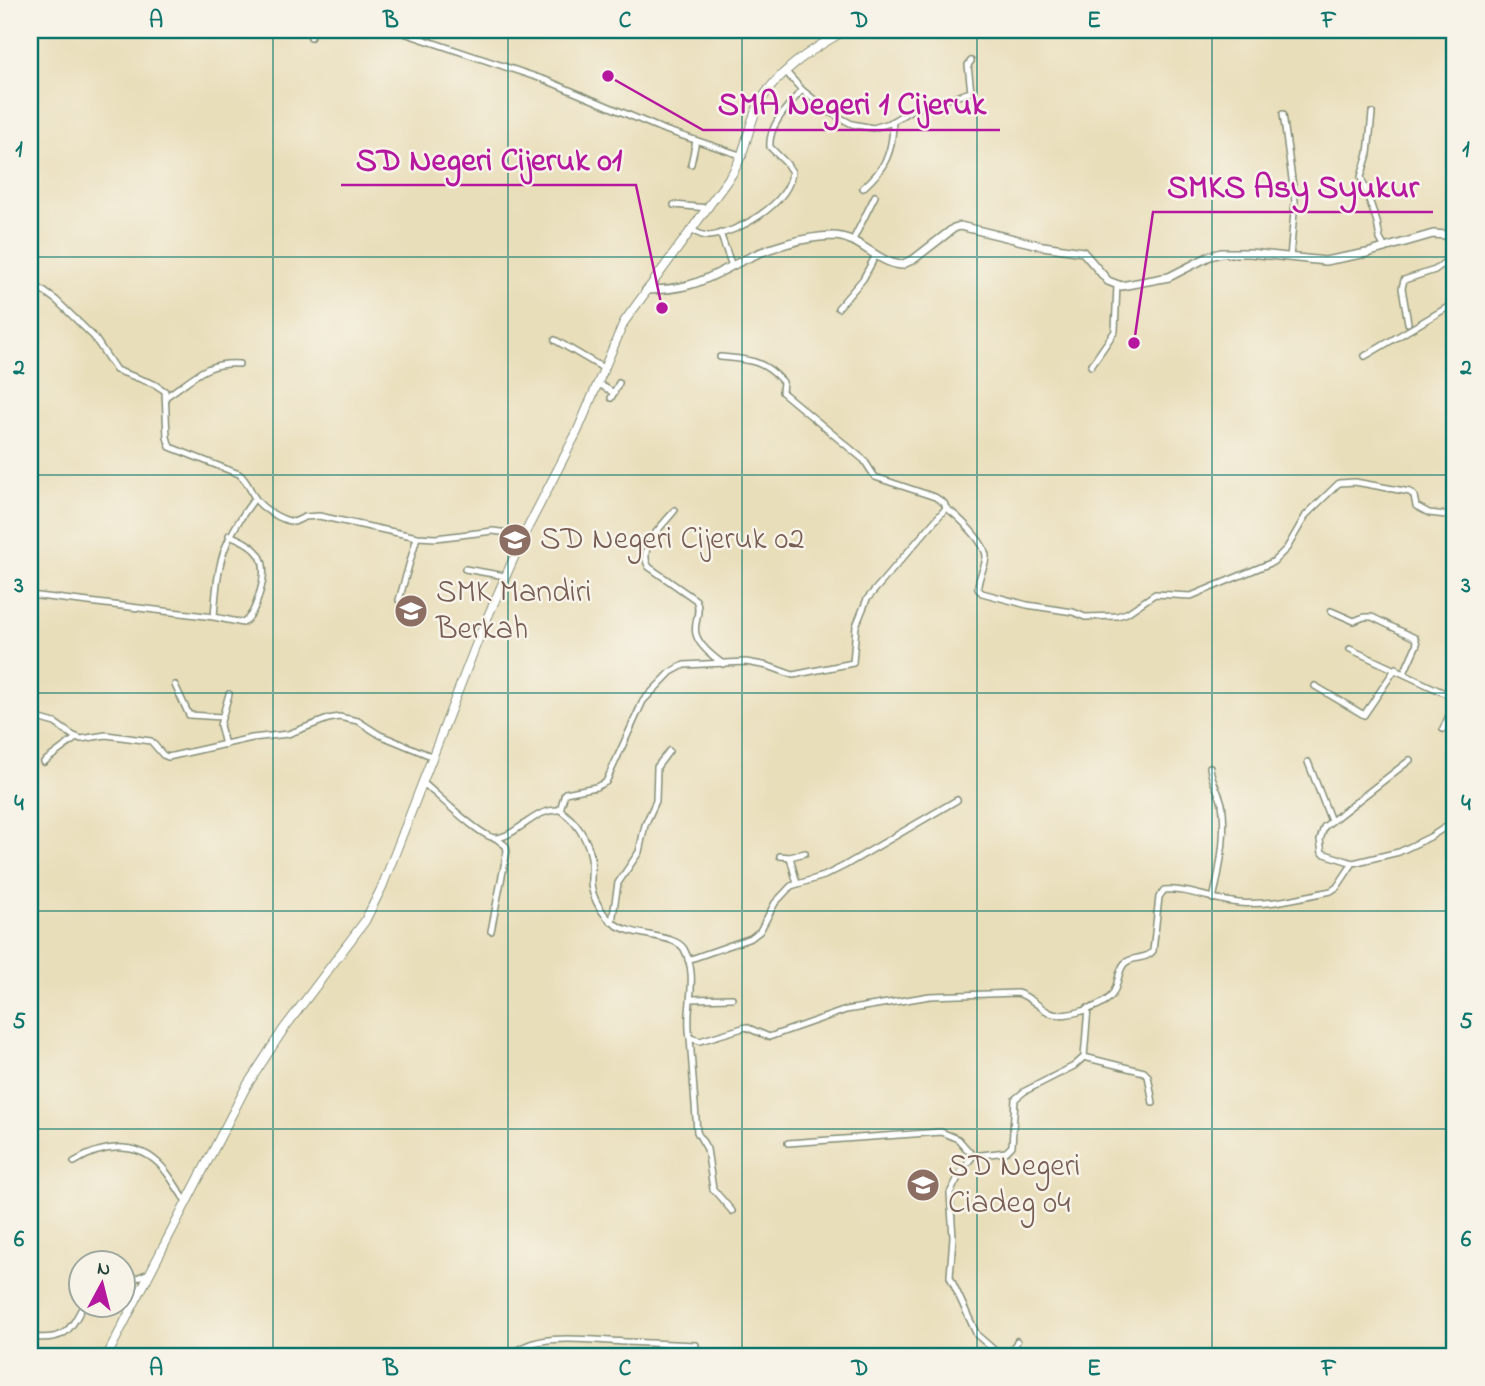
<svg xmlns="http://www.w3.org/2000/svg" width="1485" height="1386" viewBox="0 0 1485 1386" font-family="'Indie Flower',sans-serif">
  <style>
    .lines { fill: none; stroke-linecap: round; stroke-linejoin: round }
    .minor-casing { stroke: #848e77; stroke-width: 8 }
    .tertiary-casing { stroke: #848e77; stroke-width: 10 }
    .secondary-casing { stroke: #848e77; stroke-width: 10 }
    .minor { stroke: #fff; stroke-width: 5 }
    .tertiary { stroke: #fff; stroke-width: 7 }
    .secondary { stroke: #fff; stroke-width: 8 }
    .grid { fill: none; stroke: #0f766e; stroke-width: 2; stroke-opacity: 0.55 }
    .labels { text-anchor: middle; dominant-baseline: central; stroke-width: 5; stroke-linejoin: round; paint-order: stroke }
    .education-label { font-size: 32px; fill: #785e54; stroke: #f7f3e8; text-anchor: start }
    .leader { fill: none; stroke: #b5179e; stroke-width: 2.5 }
    .callout-dot { fill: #b5179e; stroke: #f7f3e8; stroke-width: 2.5 }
    .callout-label { font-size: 33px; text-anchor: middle; font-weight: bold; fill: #b5179e; stroke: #f7f3e8; stroke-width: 5; stroke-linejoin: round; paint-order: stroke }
    .neatline { fill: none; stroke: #0f766e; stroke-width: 2.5 }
    .grid-label { font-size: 23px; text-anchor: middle; font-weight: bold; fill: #0f766e }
  </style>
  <rect width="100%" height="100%" fill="#f7f3e8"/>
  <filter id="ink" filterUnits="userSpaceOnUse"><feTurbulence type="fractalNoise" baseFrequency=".0143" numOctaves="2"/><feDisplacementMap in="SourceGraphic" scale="14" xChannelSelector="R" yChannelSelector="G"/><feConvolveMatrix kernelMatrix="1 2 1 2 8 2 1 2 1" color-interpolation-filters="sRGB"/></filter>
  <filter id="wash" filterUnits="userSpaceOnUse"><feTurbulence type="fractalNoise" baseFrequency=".00686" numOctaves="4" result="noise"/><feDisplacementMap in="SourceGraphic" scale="28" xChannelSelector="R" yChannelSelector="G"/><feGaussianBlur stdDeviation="1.57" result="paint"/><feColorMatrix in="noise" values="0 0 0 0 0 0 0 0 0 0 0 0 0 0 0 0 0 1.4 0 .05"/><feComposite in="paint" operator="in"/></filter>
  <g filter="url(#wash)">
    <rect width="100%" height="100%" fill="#e9deba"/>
  </g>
  <g filter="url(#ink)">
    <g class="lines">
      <defs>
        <g id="minor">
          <polyline points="395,30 548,81 662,129 743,156"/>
          <polyline points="311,37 314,30"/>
          <polyline points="786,72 802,90 831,113 852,124 873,128 890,123 911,110 971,92 968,65 971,61"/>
          <polyline points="1372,113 1368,154 1361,177 1377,222 1380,239 1385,248"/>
          <polyline points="1283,114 1295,201 1290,258"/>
          <polyline points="691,164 696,141"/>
          <path d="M 863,188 C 886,168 893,151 893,121"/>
          <polyline points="674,205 708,208"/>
          <path d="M 692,230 C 697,233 702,236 708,236 C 737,234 789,204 792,172 L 786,163 L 770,147 C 768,125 789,105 802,90"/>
          <polyline points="720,233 732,266"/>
          <polyline points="853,240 875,196"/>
          <path d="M 30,286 L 42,290 L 56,300 L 94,337 L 116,370 L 154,384 L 165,391 L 167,437 L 170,447 L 239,474 C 248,481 249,489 255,498 C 262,509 281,520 294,522 L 305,517 L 319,516 L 417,537 L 436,538 L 493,531 L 524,535"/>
          <polyline points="838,308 863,279 876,255"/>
          <polyline points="1408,323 1402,288 1404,280 1435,270 1455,254"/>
          <polyline points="555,340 603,368"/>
          <polyline points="1365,356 1455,303"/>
          <path d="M 720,357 C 748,360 763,359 783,382 L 782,392 L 864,460 L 875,477 L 935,497 L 944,503 L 946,508"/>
          <polyline points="1091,366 1115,331 1117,285"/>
          <polyline points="597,383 614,393"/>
          <path d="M 167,396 C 194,378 205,362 239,364"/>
          <polyline points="611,398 619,383"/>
          <path d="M 675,510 C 664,524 636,548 649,567 L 696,600 C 702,612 693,623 696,634 C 699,646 714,657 723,664"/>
          <path d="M 229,535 C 262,547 270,562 259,595 C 256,606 252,617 243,623 L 214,617 C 218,561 221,543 255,498"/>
          <polyline points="465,569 505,576"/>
          <polyline points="30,595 214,617"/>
          <polyline points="399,600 417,537"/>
          <polyline points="1331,611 1354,621 1364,617 1372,617 1415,638 1417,644 1404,673"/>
          <polyline points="1350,649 1455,698"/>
          <polyline points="175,685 189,715 222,717"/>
          <polyline points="1315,686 1364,715 1396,668"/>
          <polyline points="30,716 55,723 72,735 81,739 106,735 151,741 163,755 168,757 252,738 288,734 328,719 339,717 358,721 380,735 431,756"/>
          <polyline points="1443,729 1455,702"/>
          <polyline points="225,745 220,725 229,694"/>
          <polyline points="44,762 76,738"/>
          <polyline points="1308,762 1331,821"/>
          <path d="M 1210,767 C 1211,781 1219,791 1222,804 C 1227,833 1220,870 1213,899"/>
          <path d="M 422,782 C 436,793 482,839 496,838 C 504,838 513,832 520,827 C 534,818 543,809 560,810 C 575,820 588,839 591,857 C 592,865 591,872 591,879 C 590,893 600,912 611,921 C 629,938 675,933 684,949 C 700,978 684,1008 690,1038 L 700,1041 L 746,1027 L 769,1037 L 846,1010 L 930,996 L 1017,993 C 1030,996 1038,1007 1050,1013 C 1065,1019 1103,1007 1112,995 C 1119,985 1117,973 1124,964 C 1132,955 1145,961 1153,951 L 1159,897 L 1164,890 C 1188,888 1215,901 1239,903 C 1270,906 1301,897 1331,891 L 1337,887 L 1353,863 L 1399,852 L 1430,837 L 1455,821"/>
          <path d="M 560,810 L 565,793 L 596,787 L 606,782 L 643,701 L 671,672 L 684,665 L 746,662 L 768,666 L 793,675 L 853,663 L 856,626 L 867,599 L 946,508 C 957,515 985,542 986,556 C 986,567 977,578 978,589 L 982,593 L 1027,605 L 1073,612 L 1085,617 L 1117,616 L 1127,613 L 1155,594 L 1191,596 L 1273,562 L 1287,548 L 1306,515 L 1339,483 L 1355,482 L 1410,492 L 1414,496 L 1416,506 L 1429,513 L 1455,516"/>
          <polyline points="780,856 790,857 805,853"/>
          <polyline points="790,857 797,884"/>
          <polyline points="1353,863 1322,853 1320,840 1324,827 1410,760"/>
          <polyline points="612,922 618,883 639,852 645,825 656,801 657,767 669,751"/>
          <polyline points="491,931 507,851 506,846 497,839"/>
          <polyline points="688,960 751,938 760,931 775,903 791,886 824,876 844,866 957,800"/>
          <polyline points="692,999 732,998"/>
          <polyline points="690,1038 697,1132 707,1149 713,1189 732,1211"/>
          <polyline points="1084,1057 1144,1072 1148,1076 1153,1103"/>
          <polyline points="788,1143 941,1132 958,1139 973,1156"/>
          <path d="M 74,1162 C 105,1143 143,1140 167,1173 C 174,1182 179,1192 186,1201"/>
          <polyline points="122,1284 149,1273"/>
          <path d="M 30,1337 C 63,1341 69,1333 83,1306"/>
          <path d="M 511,1356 C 534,1330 595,1341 626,1342 C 649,1343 673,1344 696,1345"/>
          <polyline points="1001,1356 977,1335 950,1277 953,1237 950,1193 962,1170 973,1156 1006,1152 1012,1146 1015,1099 1025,1091 1074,1066 1084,1057 1088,1008"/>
          <polyline points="1010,1356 1017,1341"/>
        </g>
        <path id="tertiary" d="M 646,290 C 661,290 675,289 689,285 C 711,279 728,267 748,258 C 773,246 805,237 832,236 C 860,236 875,262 901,265 L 914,259 L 954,228 L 960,226 L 1043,246 L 1083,252 L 1108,281 L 1121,286 L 1169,277 L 1210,256 L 1221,253 L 1250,253 L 1325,261 L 1367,253 L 1433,234 L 1446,235 L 1455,244"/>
        <path id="secondary" d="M 107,1356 L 246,1087 L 283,1030 L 365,921 L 382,887 L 481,632 L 524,535 L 577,432 L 624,322 L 732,174 C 746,151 746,136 755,113 C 770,75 812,49 846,30"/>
      </defs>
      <use href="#minor" class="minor-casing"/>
      <use href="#tertiary" class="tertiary-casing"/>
      <use href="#secondary" class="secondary-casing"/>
      <use href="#minor" class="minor"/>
      <use href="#tertiary" class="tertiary"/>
      <use href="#secondary" class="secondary"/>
    </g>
  </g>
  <path class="grid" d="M 273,30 L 273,1356M 508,30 L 508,1356M 742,30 L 742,1356M 977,30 L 977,1356M 1212,30 L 1212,1356M 30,257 L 1455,257M 30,475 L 1455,475M 30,693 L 1455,693M 30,911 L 1455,911M 30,1129 L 1455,1129"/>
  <defs>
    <symbol id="school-disc" viewBox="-11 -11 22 22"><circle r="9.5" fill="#8d6e63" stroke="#f7f3e8"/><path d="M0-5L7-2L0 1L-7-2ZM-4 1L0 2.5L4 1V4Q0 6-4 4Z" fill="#fff"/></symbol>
  </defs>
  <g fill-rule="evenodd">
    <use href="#school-disc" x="496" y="521" width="38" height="38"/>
    <use href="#school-disc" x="392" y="592" width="38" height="38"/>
    <use href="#school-disc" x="904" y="1166" width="38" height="38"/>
  </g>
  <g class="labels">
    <g class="education-label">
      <text x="540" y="540">SD Negeri Cijeruk 02</text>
      <text x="436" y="593">SMK Mandiri<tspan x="436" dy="37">Berkah</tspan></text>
      <text x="948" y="1167">SD Negeri<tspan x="948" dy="37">Ciadeg 04</tspan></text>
    </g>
  </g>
  <path class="leader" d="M608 76L703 130H1000M662 308L636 185H341M1134 343L1153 212H1433"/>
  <g class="callout-dot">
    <circle cx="608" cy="76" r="7"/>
    <circle cx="662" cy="308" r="7"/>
    <circle cx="1134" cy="343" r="7"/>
  </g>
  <g class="callout-label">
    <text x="852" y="114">SMA Negeri 1 Cijeruk</text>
    <text x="489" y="170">SD Negeri Cijeruk 01</text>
    <text x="1293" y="197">SMKS Asy Syukur</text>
  </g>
  <rect width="1485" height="1386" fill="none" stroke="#f7f3e8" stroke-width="77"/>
  <g transform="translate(102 1284) rotate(7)"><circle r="33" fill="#f7f3e8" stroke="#a1aaa0" stroke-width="2"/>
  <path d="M0-5L12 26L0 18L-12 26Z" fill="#b5179e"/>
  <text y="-10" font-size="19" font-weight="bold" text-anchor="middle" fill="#1f3d34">N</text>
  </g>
  <rect x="38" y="38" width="1408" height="1310" class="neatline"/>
  <g class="grid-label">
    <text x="156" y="27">A</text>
    <text x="391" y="27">B</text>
    <text x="625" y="27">C</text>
    <text x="860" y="27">D</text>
    <text x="1094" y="27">E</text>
    <text x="1329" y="27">F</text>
    <text x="19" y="156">1</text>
    <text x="1466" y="156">1</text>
    <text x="19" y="374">2</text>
    <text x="1466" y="374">2</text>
    <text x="19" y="592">3</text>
    <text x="1466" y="592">3</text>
    <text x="19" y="810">4</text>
    <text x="1466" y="810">4</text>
    <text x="19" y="1028">5</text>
    <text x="1466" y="1028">5</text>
    <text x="19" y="1246">6</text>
    <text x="1466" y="1246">6</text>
    <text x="156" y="1375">A</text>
    <text x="391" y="1375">B</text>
    <text x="625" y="1375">C</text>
    <text x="860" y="1375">D</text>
    <text x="1094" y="1375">E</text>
    <text x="1329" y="1375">F</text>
  </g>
</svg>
